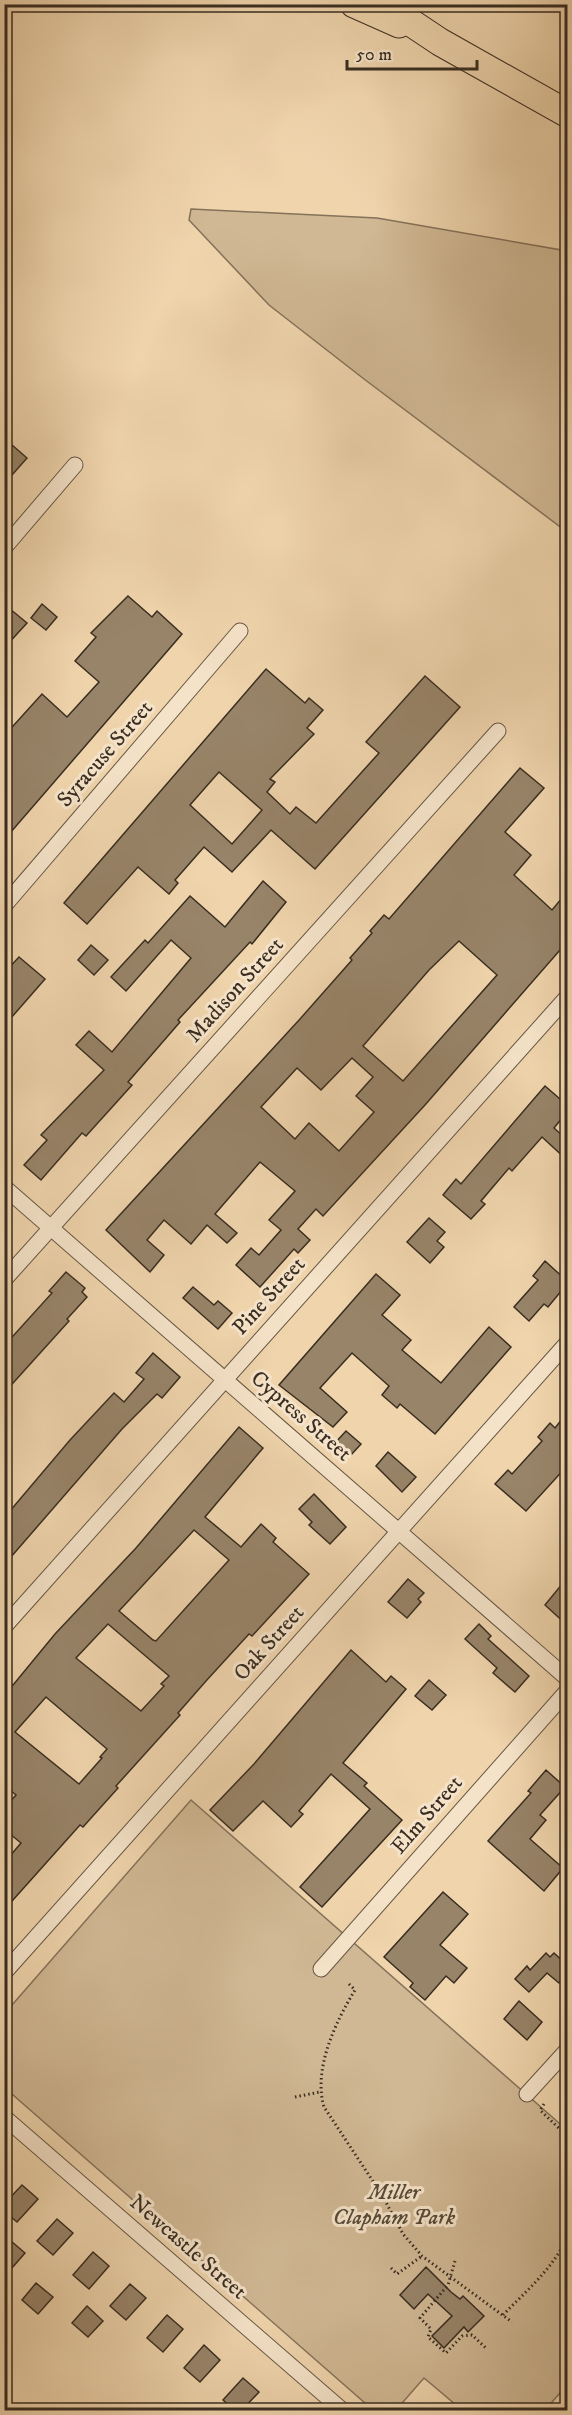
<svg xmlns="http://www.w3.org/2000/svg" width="572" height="2415" viewBox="0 0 572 2415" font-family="'IM FELL DW Pica',serif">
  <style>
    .green { fill: #d0b894; stroke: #84725a; stroke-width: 1.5 }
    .building { fill: #988469; stroke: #392d21; stroke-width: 1.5; fill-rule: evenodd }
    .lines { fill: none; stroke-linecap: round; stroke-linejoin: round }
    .lane-casing { stroke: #665744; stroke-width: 10 }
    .street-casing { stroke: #665744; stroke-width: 17 }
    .highway-casing { stroke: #392d21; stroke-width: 29 }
    .path { stroke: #392d21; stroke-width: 3; stroke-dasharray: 1.5 3; stroke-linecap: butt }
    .lane { stroke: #f5e3c9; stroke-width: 8 }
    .street { stroke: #f5e3c9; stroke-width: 15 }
    .highway { stroke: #efd4ac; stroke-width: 27 }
    .labels { text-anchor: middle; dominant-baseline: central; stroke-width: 6; stroke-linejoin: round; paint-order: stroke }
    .street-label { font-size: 22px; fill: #392d21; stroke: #f5e3c9 }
    .park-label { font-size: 22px; font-style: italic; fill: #574938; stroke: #f5e3c9 }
  </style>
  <rect width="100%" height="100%" fill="#efd4ac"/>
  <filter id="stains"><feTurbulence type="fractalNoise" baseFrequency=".00333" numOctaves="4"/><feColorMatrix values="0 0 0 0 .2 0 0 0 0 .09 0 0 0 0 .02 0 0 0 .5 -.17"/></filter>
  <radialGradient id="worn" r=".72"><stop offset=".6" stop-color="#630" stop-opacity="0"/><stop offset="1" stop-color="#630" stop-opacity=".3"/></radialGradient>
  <g class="green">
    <polygon points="191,209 377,218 567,251 567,532 364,379 269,305 189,220"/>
    <polygon points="191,1800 567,2130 567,2385 545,2410 462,2410 424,2378 396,2410 373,2410 5,2088 5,2013"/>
  </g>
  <g class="building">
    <polygon points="4,438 27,458 12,475 4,469"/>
    <polygon points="128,596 152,617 157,611 182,634 4,840 4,736 42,694 67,717 99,682 75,661 96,637 91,633"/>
    <polygon points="4,604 27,623 4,648"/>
    <polygon points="42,604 57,617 46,630 31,618"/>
    <path d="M 266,669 L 305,703 L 309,698 L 323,710 L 307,728 L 314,734 L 270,779 L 275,782 L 267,792 L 290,814 L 296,807 L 316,823 L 379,753 L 366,742 L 425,676 L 460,707 L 315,869 L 271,830 L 232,872 L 204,847 L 175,880 L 178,883 L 169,894 L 138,867 L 87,924 L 64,903 ZM 219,772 L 262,810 L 232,844 L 190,805 Z"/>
    <path d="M 520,768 L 544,788 L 505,832 L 531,855 L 514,875 L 552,910 L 567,892 L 567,942 L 425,1105 L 323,1216 L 316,1209 L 298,1229 L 310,1240 L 298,1253 L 294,1249 L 260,1287 L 236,1265 L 251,1248 L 259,1255 L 281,1230 L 269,1220 L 295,1191 L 260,1162 L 215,1214 L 237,1233 L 227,1243 L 207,1225 L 191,1244 L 164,1220 L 147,1240 L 164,1255 L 150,1272 L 106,1230 L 300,1019 L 352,960 L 350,958 L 372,933 L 370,931 L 384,915 L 389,919 ZM 459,941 L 497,975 L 403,1081 L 363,1046 L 429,970 ZM 352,1058 L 373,1077 L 356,1096 L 374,1112 L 339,1151 L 309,1123 L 295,1139 L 261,1107 L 297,1068 L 321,1090 Z"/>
    <polygon points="263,881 286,902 252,944 250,942 178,1020 180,1022 128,1082 132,1085 86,1136 82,1133 41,1180 24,1165 47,1140 41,1135 104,1070 76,1045 89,1031 112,1052 191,958 171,940 126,991 111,977 145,940 148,943 190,896 225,927"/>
    <polygon points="91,945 108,960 94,975 78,960"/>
    <polygon points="19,957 45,979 4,1026 4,973"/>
    <polygon points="545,1086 567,1105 567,1112 554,1128 567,1140 567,1160 542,1137 512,1171 509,1168 481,1201 485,1204 471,1219 443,1195 456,1179 461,1184"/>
    <polygon points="429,1218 445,1232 437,1241 444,1247 430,1263 407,1242"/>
    <polygon points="545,1261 567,1281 567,1284 548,1307 544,1304 529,1321 514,1307 538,1280 533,1276"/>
    <polygon points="66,1272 85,1288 82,1292 87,1297 67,1319 69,1321 4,1393 4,1346 52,1293 49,1291"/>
    <polygon points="376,1274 400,1295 382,1315 411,1340 402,1350 441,1383 489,1327 511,1347 435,1434 400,1404 397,1408 382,1395 389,1386 352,1353 320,1388 347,1412 333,1427 279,1385"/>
    <polygon points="193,1287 214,1305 218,1301 232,1313 218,1329 183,1298"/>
    <polygon points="153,1353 180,1377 162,1398 157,1394 122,1429 4,1565 4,1518 70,1440 114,1393 124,1402 144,1379 136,1373"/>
    <polygon points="567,1413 567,1466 526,1511 495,1484 508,1470 512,1474 542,1441 538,1437 550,1423 555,1428"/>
    <path d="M 239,1427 L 263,1448 L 205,1517 L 241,1547 L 261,1524 L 276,1538 L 273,1542 L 309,1574 L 252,1636 L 249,1634 L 206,1681 L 178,1713 L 180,1715 L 116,1786 L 118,1788 L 83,1827 L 80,1825 L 4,1910 L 4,1863 L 21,1843 L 4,1829 L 4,1808 L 16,1795 L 4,1785 L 4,1696 L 55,1634 L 136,1548 ZM 194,1530 L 229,1560 L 156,1641 L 153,1640 L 119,1611 ZM 108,1624 L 169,1676 L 161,1684 L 164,1686 L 141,1711 L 76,1658 ZM 46,1697 L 107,1749 L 100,1757 L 102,1758 L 79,1784 L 15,1732 Z"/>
    <polygon points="346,1431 361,1444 350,1456 335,1443"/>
    <polygon points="388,1452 416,1477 402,1492 376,1466"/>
    <polygon points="314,1494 346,1527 330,1544 309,1525 312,1522 299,1509"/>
    <polygon points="567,1578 567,1625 545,1605"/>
    <polygon points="408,1579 424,1593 418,1599 421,1602 407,1618 388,1602"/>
    <polygon points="479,1624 491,1636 488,1639 529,1676 515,1692 493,1673 497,1668 465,1639"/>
    <polygon points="351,1650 386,1682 391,1676 406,1689 343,1763 367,1783 364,1786 402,1820 322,1907 300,1887 370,1809 331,1774 299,1811 303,1814 291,1827 263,1801 233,1831 210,1810 254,1764"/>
    <polygon points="429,1680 446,1695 432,1710 415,1696"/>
    <polygon points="546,1770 565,1787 540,1815 546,1820 530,1839 563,1868 544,1891 488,1841 531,1793 528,1791"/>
    <polygon points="443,1892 468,1914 440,1945 467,1968 454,1983 446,1976 425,2000 410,1987 413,1983 384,1957"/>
    <polygon points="546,1953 550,1957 554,1953 567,1965 567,1974 559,1983 547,1973 529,1992 515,1979 527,1966 530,1970"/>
    <polygon points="519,2001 542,2022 527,2040 504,2019"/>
    <polygon points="22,2185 38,2199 17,2222 4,2211 4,2204"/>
    <polygon points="57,2219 73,2233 53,2255 37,2241"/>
    <polygon points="4,2235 25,2253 4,2277"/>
    <polygon points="93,2252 109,2266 89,2289 73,2275"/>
    <polygon points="426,2267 451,2292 460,2299 463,2296 484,2316 468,2332 464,2327 444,2348 432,2336 452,2316 428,2294 414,2309 400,2295"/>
    <polygon points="36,2283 53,2297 38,2314 22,2300"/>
    <polygon points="130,2284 146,2298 126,2320 110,2306"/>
    <polygon points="87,2306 103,2321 88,2337 72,2323"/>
    <polygon points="167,2315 183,2329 163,2352 147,2338"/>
    <polygon points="204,2345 220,2360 200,2382 184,2368"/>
    <polygon points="243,2378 259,2392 242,2410 234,2410 223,2400"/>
  </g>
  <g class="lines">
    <defs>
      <polyline id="lane" points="4,2404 12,2410"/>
      <g id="street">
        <polyline points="4,548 75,465"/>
        <polyline points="4,906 240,631"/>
        <polyline points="4,1187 568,1679"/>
        <polyline points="4,1280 498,731"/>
        <polyline points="4,1627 568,996"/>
        <polyline points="321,1969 568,1690"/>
        <polyline points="4,1973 568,1342"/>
        <polyline points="527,2094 568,2049"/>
        <polyline points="4,2117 342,2410"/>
      </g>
      <g id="highway">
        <polyline points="354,4 399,24"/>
        <polyline points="383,4 440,42 568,114"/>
      </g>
    </defs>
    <use href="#lane" class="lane-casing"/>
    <use href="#street" class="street-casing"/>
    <use href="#highway" class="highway-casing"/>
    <g class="path">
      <path d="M 349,1984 L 355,1990 C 335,2023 313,2069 324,2107 L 382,2195 L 403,2234 L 422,2256 L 512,2322"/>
      <polyline points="295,2097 320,2092"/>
      <polyline points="544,2104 540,2110 568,2137"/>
      <polyline points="568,2164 564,2173 568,2231"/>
      <polyline points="455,2261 448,2285 420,2318 431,2329 428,2337 446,2353 462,2336 472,2335 487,2349"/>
      <polyline points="391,2268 397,2274 422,2256"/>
      <path d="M 503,2315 C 526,2291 555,2267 568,2235"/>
    </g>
    <use href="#lane" class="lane"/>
    <use href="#street" class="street"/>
    <use href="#highway" class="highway"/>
  </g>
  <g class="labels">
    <g class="street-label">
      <text transform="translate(105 754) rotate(-49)">Syracuse Street</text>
      <text transform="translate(235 990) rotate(-48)">Madison Street</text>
      <text transform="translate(269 1296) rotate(-48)">Pine Street</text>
      <text transform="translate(301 1416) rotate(41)">Cypress Street</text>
      <text transform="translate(269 1643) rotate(-48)">Oak Street</text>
      <text transform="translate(427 1815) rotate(-49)">Elm Street</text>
      <text transform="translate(188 2247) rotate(41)">Newcastle Street</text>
    </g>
    <g class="park-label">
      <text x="394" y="2192">Miller<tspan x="394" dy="25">Clapham Park</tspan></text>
    </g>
  </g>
  <rect width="572" height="2415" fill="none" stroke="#efd4ac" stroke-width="24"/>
  <rect x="6" y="6" width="560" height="2403" fill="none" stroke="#392d21" stroke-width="3"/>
  <rect x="12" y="12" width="548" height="2391" fill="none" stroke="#392d21" stroke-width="1.5"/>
  <path d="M347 60v9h130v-9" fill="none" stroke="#392d21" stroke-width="3"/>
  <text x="356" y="60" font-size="18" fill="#392d21" stroke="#f5e3c9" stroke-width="4.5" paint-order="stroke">50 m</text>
  <rect width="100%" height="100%" filter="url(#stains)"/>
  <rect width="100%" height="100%" fill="url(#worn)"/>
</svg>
